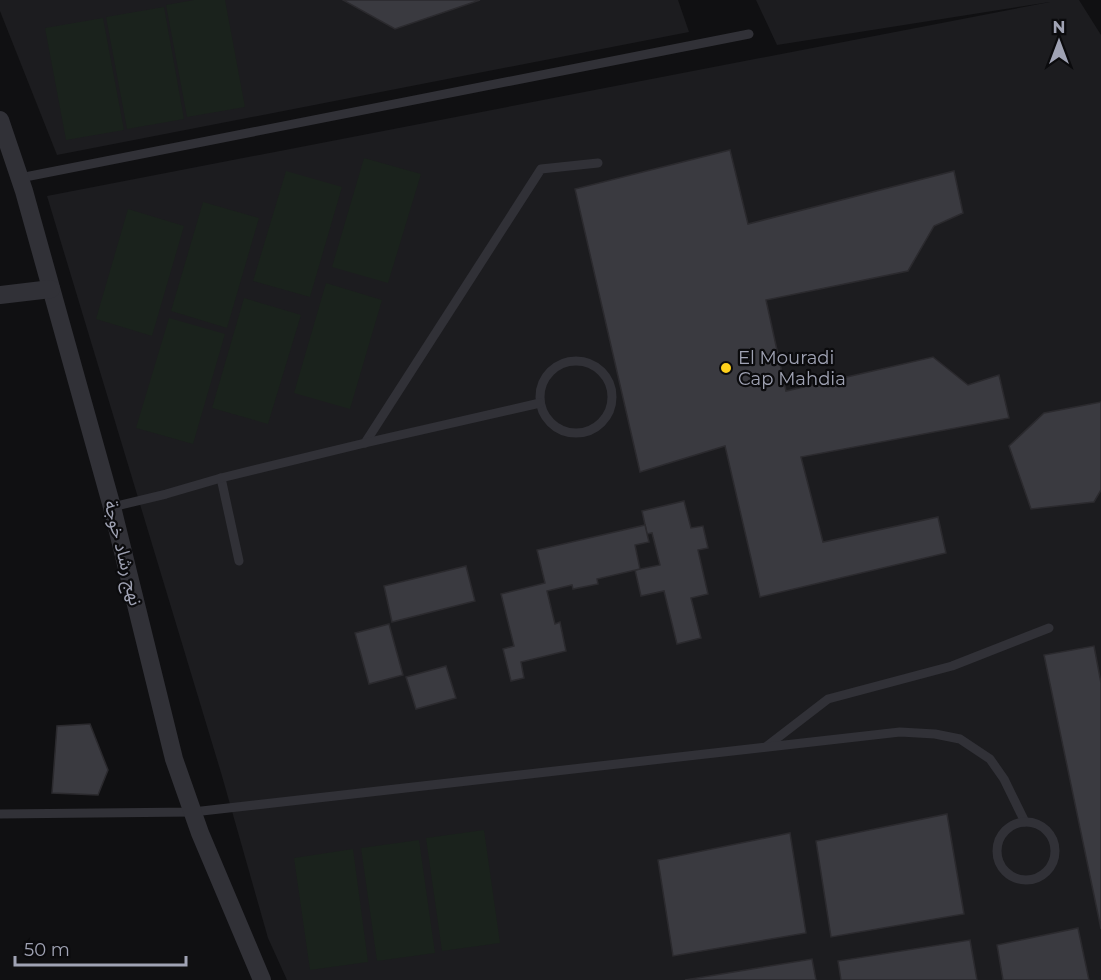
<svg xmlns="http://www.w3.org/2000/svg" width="1101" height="980" viewBox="0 0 1101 980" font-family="Montserrat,'Noto Sans Arabic',sans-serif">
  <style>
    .built { fill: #1c1c1f }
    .garden { fill: #1a221c }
    .building { fill: #3a3a40; stroke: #2b2a2e; stroke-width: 1.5 }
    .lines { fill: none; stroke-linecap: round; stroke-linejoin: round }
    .lane { stroke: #313137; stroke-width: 9 }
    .street { stroke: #313137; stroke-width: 18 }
    .poi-dot { fill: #ffd11b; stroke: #0b0b0d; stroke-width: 2 }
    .labels { text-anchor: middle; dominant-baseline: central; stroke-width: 4.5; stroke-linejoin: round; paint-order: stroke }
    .poi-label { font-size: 18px; fill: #a0a3b4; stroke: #0b0b0d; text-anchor: start }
    .street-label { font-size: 18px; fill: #a0a3b4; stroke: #0b0b0d }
  </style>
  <rect width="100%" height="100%" fill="#101012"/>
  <g class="built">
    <polygon points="0,0 678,0 689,32 57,155 0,11"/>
    <polygon points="756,0 1079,0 1101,35 1101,980 287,980 268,938 222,776 47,196 1050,2 777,45"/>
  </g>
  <g class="garden">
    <polygon points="194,0 225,0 245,107 187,117 166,5"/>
    <polygon points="164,7 184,119 127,129 106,17"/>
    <polygon points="103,18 124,130 66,140 45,28"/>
    <polygon points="364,158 421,174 388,283 332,267"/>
    <polygon points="286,171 342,187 310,297 253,281"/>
    <polygon points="203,202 259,218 227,328 171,311"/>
    <polygon points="128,209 184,226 152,336 96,319"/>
    <polygon points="326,283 382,300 350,409 294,393"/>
    <polygon points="244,298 301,315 268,424 212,408"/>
    <polygon points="169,318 225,334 193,444 136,428"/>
    <polygon points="484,830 500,943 442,951 426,838"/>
    <polygon points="419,840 435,953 377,961 361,848"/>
    <polygon points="353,849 368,962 310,970 294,858"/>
  </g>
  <g class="building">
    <polygon points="343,0 480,0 395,29"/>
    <polygon points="730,150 748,224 954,171 963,213 934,226 908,271 766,300 786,391 933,357 968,385 999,375 1009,418 801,457 823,542 938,517 946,553 760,597 725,446 640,472 575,189"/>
    <polygon points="1101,402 1101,490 1094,502 1031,509 1009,446 1044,413"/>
    <polygon points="684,501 691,528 703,526 708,548 698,550 708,594 691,598 701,638 677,644 664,591 641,596 635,570 660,565 652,533 647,534 642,511"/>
    <polygon points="645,525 649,542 635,545 640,569 597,579 598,584 573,589 572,585 547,591 555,624 560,622 566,651 521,662 524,678 511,681 503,649 514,646 501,594 545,583 537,550"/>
    <polygon points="466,566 475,601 392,622 384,586"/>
    <polygon points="389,624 403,675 369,684 355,633"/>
    <polygon points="1094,646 1101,683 1101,929 1044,655"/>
    <polygon points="446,666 456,698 416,709 406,677"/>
    <polygon points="90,724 108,770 98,795 52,793 57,726"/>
    <polygon points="947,814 964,914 831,937 816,841"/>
    <polygon points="790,833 806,933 673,956 658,860"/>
    <polygon points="1078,928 1089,980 1003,980 997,945"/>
    <polygon points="970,940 977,980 841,980 838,961"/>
    <polygon points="812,959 816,980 685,980"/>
  </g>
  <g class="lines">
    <g class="lane">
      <polyline points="20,178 749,34"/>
      <circle cx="576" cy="397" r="36"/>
      <polyline points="365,443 541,169 598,163"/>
      <polyline points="221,478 239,561"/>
      <polyline points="112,507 166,494 221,478 365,443 540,403"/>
      <polyline points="767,746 828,699 952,666 1049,628"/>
      <polyline points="0,814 193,812 900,732 935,734 960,739 990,759 1004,779 1025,822"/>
      <circle cx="1026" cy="851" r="29"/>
    </g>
    <g class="street">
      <polyline points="0,120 24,191 112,507 174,759 200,833 262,980"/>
      <polyline points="0,295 51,289"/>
    </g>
  </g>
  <circle class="poi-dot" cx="726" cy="368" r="6"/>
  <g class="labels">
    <g class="poi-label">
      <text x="738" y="358">El Mouradi<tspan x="738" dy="21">Cap Mahdia</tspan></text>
    </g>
    <g class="street-label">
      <text transform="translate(123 553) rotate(76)">نهج رشاد خوجة</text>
    </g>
  </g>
  <g transform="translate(1059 42)" stroke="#0b0b0d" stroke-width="4.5" paint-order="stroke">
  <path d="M0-4.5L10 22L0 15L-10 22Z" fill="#a0a3b4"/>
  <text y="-9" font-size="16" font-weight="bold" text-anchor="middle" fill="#a0a3b4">N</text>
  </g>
  <path d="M15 956v9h171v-9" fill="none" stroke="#a0a3b4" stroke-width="3"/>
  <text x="24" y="956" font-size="18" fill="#a0a3b4" stroke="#0b0b0d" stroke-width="4.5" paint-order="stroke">50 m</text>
</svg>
